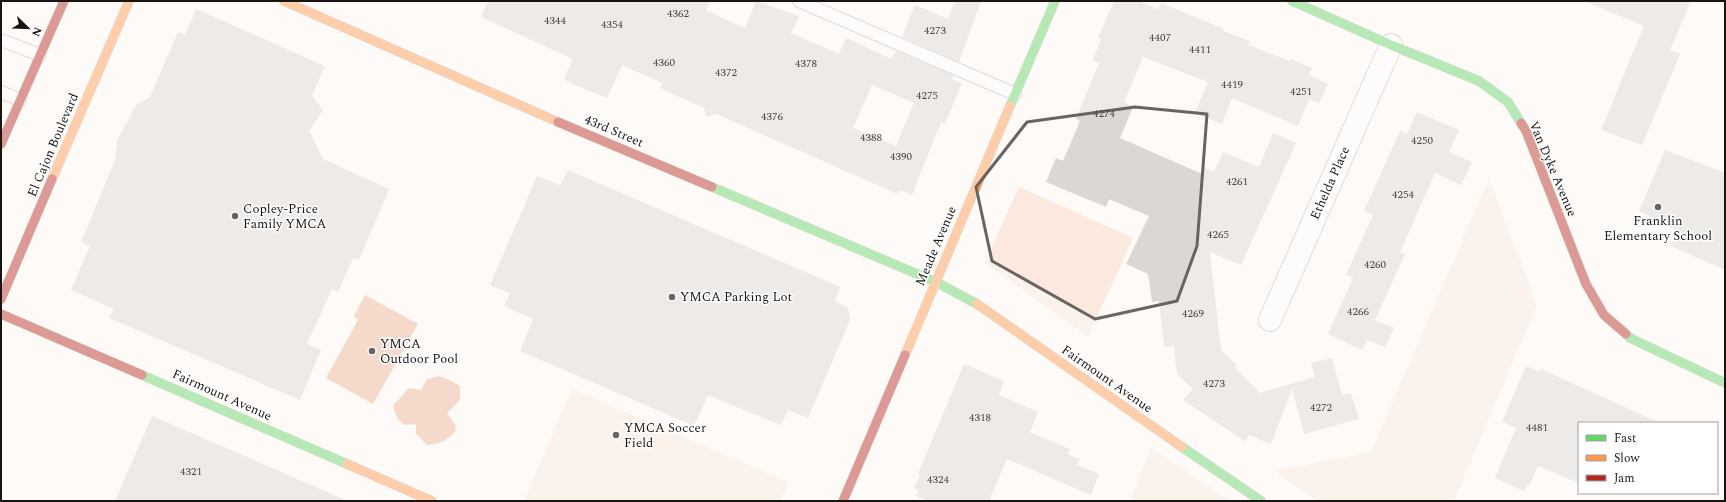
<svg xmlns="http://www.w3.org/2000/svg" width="1726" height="502" viewBox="0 0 1726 502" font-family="Spectral,serif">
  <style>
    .green { fill: #fbe8de }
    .water { fill: #ecb292 }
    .building { fill: #dbd7d5; fill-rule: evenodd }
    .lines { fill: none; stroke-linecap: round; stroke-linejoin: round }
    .lane-casing { stroke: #bbb7b5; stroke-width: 14 }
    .street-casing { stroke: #bbb7b5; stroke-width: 24 }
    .fast-casing { stroke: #bbb7b5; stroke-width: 10 }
    .slow-casing { stroke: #bbb7b5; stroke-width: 10 }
    .jam-casing { stroke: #bbb7b5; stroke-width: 10 }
    .lane { stroke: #fffefe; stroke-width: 12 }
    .street { stroke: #fffefe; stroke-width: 22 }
    .fast { stroke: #63d668; stroke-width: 9 }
    .slow { stroke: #ff974d; stroke-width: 9 }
    .jam { stroke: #b3261e; stroke-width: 9 }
    .marked { fill: none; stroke: #696462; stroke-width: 3; stroke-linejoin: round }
    .poi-dot { fill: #696462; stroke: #fff; stroke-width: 1.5 }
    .labels { text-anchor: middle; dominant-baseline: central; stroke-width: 3; stroke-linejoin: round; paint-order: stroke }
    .number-label { font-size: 11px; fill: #4a4543 }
    .street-label { font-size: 13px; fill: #191412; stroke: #fff }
    .poi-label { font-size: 13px; fill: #191412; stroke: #fff; text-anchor: start }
  </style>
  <rect width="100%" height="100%" fill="#fdfaf8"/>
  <g class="green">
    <polygon points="1489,179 1537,305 1454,501 1317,501 1274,471 1371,452"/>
    <polygon points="1019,187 1133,238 1088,337 985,263"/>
    <polygon points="572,389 788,482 780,501 531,501 525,498"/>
    <polygon points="1151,448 1230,501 1130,501"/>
  </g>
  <g class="water">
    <polygon points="365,295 418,324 373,404 326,378 358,320 354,316"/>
    <path d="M 439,376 L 450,380 L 460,386 L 460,400 L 447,413 L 456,426 L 455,432 C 447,440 440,444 427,445 L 416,434 L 416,424 L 404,425 L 397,418 L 393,406 L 409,388 L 421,390 L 427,379 Z"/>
  </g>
  <g class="building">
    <path d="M 488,1 L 710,1 L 706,10 L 745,28 L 756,1 L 799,16 L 791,33 L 839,54 L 846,38 L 891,59 L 896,51 L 953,75 L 952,79 L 962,83 L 945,124 L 941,122 L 912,195 L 900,190 L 898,194 L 716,114 L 706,117 L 704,108 L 660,88 L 663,83 L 622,65 L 607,98 L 575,85 L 564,79 L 573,59 L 481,17 ZM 872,85 L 914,103 L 896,146 L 853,128 Z"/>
    <polygon points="955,1 981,1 959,62 902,37 915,5 948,19"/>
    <polygon points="1114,1 1138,1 1158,9 1161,3 1224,29 1223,31 1250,41 1248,45 1290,61 1291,59 1312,68 1309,75 1328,84 1319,103 1309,99 1298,126 1232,98 1222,124 1195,113 1208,82 1143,57 1124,102 1133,107 1120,138 1202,174 1204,168 1214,172 1223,152 1259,167 1273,133 1296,143 1241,265 1210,252 1221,350 1237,365 1235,367 1260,393 1315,377 1311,363 1332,358 1342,395 1351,393 1359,419 1304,434 1292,389 1271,444 1249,435 1246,442 1183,400 1193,389 1177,374 1174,346 1164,347 1159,301 1152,302 1148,274 1126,264 1149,216 1109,199 1106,207 1046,182 1056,158 1063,161 1080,121 1076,119 1099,63 1093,60 1101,39 1098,38"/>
    <polygon points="1584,1 1691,1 1670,50 1680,54 1642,145 1601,130 1644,26"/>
    <polygon points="196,9 325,66 312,96 323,110 309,131 323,159 389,189 359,260 353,258 338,292 332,289 307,344 321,350 300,400 109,318 114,309 71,290 90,246 81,242 115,160 117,141 136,105 150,97 178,32 185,35"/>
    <polygon points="1417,112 1459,130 1449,152 1472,162 1461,185 1435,173 1400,252 1405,254 1375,320 1394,328 1385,347 1367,340 1362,350 1328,334 1353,278 1346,275 1373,215 1364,211 1400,131 1407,134"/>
    <polygon points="1665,150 1725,173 1725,270 1671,246 1678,230 1639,211"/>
    <polygon points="568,170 840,287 835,301 848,308 850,320 808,418 788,410 781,425 708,395 694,426 520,351 533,319 504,306 510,293 490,285 537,176 560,185"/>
    <polygon points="964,364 1004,381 999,395 1038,412 1030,432 1070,449 1067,454 1080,459 1077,465 1099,474 1091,495 1007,459 989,501 927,501 916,496 919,490 914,488 920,475 918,474"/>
    <polygon points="1526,366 1540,372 1541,369 1660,423 1579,423 1579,483 1538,466 1529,486 1527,485 1524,491 1495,478 1516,428 1502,422"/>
    <polygon points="152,416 348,501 115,501"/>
  </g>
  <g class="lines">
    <defs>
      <g id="lane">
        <polyline points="799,1 1015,94"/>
        <polyline points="1,40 40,55"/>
        <polyline points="1,92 20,100"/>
      </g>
      <polyline id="street" points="1270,320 1391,45"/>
      <g id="fast">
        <polyline points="1292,1 1391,45 1479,81 1508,102 1521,123"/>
        <polyline points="1010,106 1055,1"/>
        <polyline points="712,187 936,282 977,304"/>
        <polyline points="1626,334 1630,338 1725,383"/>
        <polyline points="142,375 347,464"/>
        <polyline points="1182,447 1261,501"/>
      </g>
      <g id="slow">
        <polyline points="284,1 558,122"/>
        <polyline points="52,179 129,1"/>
        <polyline points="977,304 1182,447"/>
        <polyline points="905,355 1010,106"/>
        <polyline points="347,464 432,501"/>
      </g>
      <g id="jam">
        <polyline points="558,122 712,187"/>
        <polyline points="1521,123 1526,131 1586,284 1604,315 1626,334"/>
        <polyline points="1,144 64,1"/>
        <polyline points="1,299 52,179"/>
        <polyline points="1,314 142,375"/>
        <polyline points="843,501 905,355"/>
      </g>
    </defs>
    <use href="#lane" class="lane-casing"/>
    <use href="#street" class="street-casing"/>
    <use href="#fast" class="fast-casing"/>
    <use href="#slow" class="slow-casing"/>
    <use href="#jam" class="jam-casing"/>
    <use href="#lane" class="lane"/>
    <use href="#street" class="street"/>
    <use href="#fast" class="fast"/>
    <use href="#slow" class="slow"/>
    <use href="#jam" class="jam"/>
  </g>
  <path d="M0 0H1726V502H0ZM 1135,107 L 1207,114 L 1197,246 L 1177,301 L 1095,319 L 992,261 L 976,187 L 1027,122 Z" fill="#fdfaf8" fill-opacity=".55" fill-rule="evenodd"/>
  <path class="marked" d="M 1135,107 L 1207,114 L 1197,246 L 1177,301 L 1095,319 L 992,261 L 976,187 L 1027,122 Z"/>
  <g class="poi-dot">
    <circle cx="1658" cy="207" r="4"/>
    <circle cx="235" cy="216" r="4"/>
    <circle cx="672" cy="297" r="4"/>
    <circle cx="372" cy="351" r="4"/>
    <circle cx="616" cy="435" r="4"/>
  </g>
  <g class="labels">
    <g class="number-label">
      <text x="678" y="13">4362</text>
      <text x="555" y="20">4344</text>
      <text x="612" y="24">4354</text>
      <text x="935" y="30">4273</text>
      <text x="1160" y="37">4407</text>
      <text x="1200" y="49">4411</text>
      <text x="664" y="62">4360</text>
      <text x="806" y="63">4378</text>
      <text x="726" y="72">4372</text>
      <text x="1232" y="84">4419</text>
      <text x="1301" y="91">4251</text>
      <text x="927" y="95">4275</text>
      <text x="1104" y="113">4274</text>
      <text x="772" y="116">4376</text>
      <text x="871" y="137">4388</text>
      <text x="1422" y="140">4250</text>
      <text x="901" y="156">4390</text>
      <text x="1237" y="181">4261</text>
      <text x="1403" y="194">4254</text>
      <text x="1218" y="234">4265</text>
      <text x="1375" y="264">4260</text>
      <text x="1358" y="311">4266</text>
      <text x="1193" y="313">4269</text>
      <text x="1214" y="383">4273</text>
      <text x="1321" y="407">4272</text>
      <text x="980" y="417">4318</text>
      <text x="1537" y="427">4481</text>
      <text x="191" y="471">4321</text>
      <text x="938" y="479">4324</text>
    </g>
    <g class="street-label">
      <text transform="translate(614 131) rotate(23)">43rd Street</text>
      <text transform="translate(53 145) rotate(-67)">El Cajon Boulevard</text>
      <text transform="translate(1553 169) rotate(67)">Van Dyke Avenue</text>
      <text transform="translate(1330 183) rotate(-66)">Ethelda Place</text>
      <text transform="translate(936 246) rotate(-67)">Meade Avenue</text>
      <text transform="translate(1107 379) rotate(35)">Fairmount Avenue</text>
      <text transform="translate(222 395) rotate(24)">Fairmount Avenue</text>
    </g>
    <g class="poi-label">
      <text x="243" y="209">Copley-Price<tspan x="243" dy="15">Family YMCA</tspan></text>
      <text x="1658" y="221" text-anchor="middle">Franklin<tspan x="1658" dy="15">Elementary School</tspan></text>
      <text x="680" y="297">YMCA Parking Lot</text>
      <text x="380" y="344">YMCA<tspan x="380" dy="15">Outdoor Pool</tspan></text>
      <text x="624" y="428">YMCA Soccer<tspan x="624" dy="15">Field</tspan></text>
    </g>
  </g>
  <rect width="1726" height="502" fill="none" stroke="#191412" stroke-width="4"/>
  <rect x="1578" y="422" width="140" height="72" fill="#ffffff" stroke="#a3a1a0"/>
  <rect x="1586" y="435" width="20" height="6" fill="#63d668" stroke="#a3a1a0"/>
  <text x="1614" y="442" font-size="12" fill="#191412">Fast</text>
  <rect x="1586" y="455" width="20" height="6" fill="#ff974d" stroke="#a3a1a0"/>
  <text x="1614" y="462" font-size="12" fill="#191412">Slow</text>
  <rect x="1586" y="475" width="20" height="6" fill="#b3261e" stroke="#a3a1a0"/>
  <text x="1614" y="482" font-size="12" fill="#191412">Jam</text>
  <g transform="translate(28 28) rotate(113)" stroke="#ffffff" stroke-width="3" paint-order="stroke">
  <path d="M0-3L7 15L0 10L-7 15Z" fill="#191412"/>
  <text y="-6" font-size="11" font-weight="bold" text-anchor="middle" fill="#191412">N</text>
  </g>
</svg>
